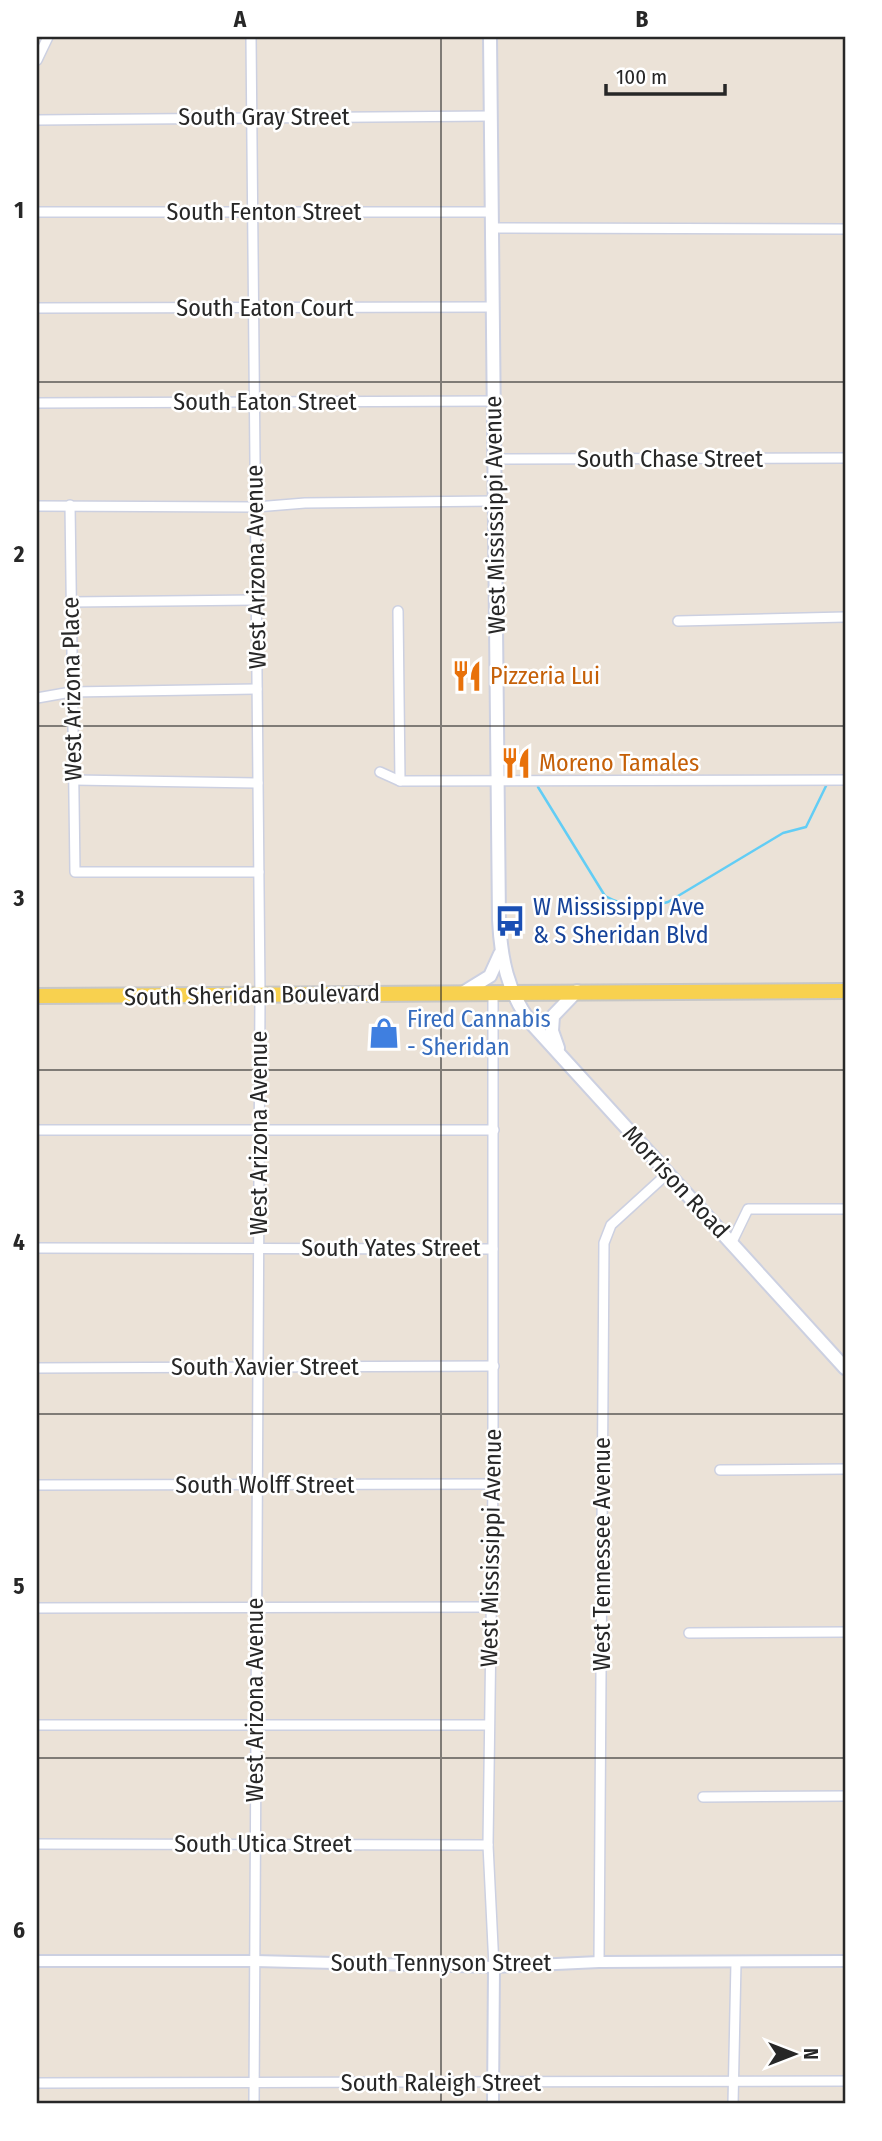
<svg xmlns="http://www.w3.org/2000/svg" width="882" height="2141" viewBox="0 0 882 2141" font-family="'Fira Sans Condensed',sans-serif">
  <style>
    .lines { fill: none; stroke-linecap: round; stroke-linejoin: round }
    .stream { stroke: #62cdf5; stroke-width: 2.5 }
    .minor-casing { stroke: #ccd0e1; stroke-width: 12 }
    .tertiary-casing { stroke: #ccd0e1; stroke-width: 14 }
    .secondary-casing { stroke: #ccd0e1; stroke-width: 16 }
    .primary-casing { stroke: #c7c7c7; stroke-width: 18 }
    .minor { stroke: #fff; stroke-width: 9 }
    .tertiary { stroke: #fff; stroke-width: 10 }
    .secondary { stroke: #fff; stroke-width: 12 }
    .primary { stroke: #f8d14f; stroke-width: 14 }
    .grid { fill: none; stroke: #272727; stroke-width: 2; stroke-opacity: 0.55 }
    .labels { text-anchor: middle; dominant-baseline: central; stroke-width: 5; stroke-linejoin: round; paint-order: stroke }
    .street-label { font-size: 24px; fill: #272727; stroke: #fff }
    .food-label { font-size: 24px; fill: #c56008; stroke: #fff; text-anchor: start }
    .transit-label { font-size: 24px; fill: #164399; stroke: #fff; text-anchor: start }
    .shop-label { font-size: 24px; fill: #366cbe; stroke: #fff; text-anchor: start }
    .neatline { fill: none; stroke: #272727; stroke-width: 2.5 }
    .grid-label { font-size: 23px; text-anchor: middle; font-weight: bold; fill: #272727 }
  </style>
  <rect width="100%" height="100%" fill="#ebe2d7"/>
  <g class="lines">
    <g class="stream">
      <polyline points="519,754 526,768"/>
      <path d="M 538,787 L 605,896 C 626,907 644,909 668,902 L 783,833 L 806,827 L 826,786"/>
    </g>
    <defs>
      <g id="minor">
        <polyline points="251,37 260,995 254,2104"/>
        <polyline points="37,60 48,37"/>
        <polyline points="37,120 491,116"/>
        <polyline points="37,212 492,212"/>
        <polyline points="492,228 845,229"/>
        <polyline points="37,308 493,307"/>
        <polyline points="37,403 494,401"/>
        <polyline points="494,459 845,458"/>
        <polyline points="70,505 75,872 259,872"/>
        <polyline points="37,506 256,507 305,503 495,501"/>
        <polyline points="71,602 257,600"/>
        <polyline points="398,611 400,781"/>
        <polyline points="678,621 845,617"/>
        <polyline points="37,698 71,692 257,689"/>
        <polyline points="380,772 400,781 845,780"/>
        <polyline points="74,780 258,783"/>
        <polyline points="493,992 493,1484 488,1845 494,1967"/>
        <polyline points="37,1130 494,1130"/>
        <polyline points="732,1242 748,1209 845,1209"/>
        <polyline points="37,1248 493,1249"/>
        <polyline points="37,1368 494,1366"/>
        <polyline points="720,1470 845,1469"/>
        <polyline points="37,1485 493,1484"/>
        <polyline points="37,1608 490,1607"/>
        <polyline points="689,1633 845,1632"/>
        <polyline points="37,1725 489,1725"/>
        <polyline points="703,1797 845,1796"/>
        <polyline points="37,1844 488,1845"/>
        <polyline points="599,1962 604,1243 611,1225 668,1173"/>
        <polyline points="37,2083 845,2081"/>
        <polyline points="733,2104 736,1962"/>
      </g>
      <g id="tertiary">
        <polyline points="37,1961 255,1961 494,1967 599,1962 845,1961"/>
        <polyline points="493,2104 494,1967"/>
      </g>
      <g id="secondary">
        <path d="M 490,37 L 499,920 C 501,959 507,991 531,1023 L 845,1368"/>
        <polyline points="464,992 490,976 500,954"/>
        <polyline points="558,1048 552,1031 553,1016 577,991"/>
      </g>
      <polyline id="primary" points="37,996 845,991"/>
    </defs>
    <use href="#minor" class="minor-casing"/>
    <use href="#tertiary" class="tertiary-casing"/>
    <use href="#secondary" class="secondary-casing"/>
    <use href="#primary" class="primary-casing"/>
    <use href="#minor" class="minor"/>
    <use href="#tertiary" class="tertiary"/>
    <use href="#secondary" class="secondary"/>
    <use href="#primary" class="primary"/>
  </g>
  <path class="grid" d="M 441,37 L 441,2104M 37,382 L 845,382M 37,726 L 845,726M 37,1070 L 845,1070M 37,1414 L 845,1414M 37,1758 L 845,1758"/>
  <defs>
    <symbol id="restaurant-bare" viewBox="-9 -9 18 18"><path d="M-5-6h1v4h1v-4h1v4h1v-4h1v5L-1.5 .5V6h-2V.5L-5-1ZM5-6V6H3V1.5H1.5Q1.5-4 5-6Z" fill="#e8710a" stroke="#fff" stroke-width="2.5" paint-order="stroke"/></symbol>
    <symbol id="bus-bare" viewBox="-9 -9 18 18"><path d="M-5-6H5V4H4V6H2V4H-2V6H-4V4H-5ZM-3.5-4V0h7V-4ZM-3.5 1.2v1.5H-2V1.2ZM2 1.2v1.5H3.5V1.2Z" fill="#1a4fb4" stroke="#fff" stroke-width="2.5" paint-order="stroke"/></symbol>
    <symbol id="shop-bare" viewBox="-9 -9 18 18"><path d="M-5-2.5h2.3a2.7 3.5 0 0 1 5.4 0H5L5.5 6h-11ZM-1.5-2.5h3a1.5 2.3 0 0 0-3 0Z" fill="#3f7fe0" stroke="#fff" stroke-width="2.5" paint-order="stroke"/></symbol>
  </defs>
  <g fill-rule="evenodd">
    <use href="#restaurant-bare" x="445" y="654" width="44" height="44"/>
    <use href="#restaurant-bare" x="494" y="741" width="44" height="44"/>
    <use href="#bus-bare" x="488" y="899" width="44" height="44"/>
    <use href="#shop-bare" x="362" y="1011" width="44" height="44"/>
  </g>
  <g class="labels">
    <g class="street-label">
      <text x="264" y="117">South Gray Street</text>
      <text x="264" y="212">South Fenton Street</text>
      <text x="265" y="308">South Eaton Court</text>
      <text x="265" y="402">South Eaton Street</text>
      <text x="670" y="459">South Chase Street</text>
      <text transform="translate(495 515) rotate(-91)">West Mississippi Avenue</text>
      <text transform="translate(256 567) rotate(-91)">West Arizona Avenue</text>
      <text transform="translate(72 689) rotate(-91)">West Arizona Place</text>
      <text transform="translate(252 995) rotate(-1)">South Sheridan Boulevard</text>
      <text transform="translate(259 1133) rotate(-90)">West Arizona Avenue</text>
      <text transform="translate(676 1182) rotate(47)">Morrison Road</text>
      <text x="391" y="1248">South Yates Street</text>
      <text x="265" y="1367">South Xavier Street</text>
      <text x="265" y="1485">South Wolff Street</text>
      <text transform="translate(491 1548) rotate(-89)">West Mississippi Avenue</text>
      <text transform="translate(602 1554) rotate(-90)">West Tennessee Avenue</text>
      <text transform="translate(255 1700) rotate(-90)">West Arizona Avenue</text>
      <text x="263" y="1844">South Utica Street</text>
      <text x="441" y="1963">South Tennyson Street</text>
      <text x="441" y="2083">South Raleigh Street</text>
    </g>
    <g class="food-label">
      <text x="490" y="676">Pizzeria Lui</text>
      <text x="539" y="763">Moreno Tamales</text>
    </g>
    <g class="transit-label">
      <text x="533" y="907">W Mississippi Ave<tspan x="533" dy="28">&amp; S Sheridan Blvd</tspan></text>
    </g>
    <g class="shop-label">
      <text x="407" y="1019">Fired Cannabis<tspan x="407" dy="28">- Sheridan</tspan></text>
    </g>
  </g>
  <rect width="882" height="2141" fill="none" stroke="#ffffff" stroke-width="77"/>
  <g transform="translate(794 2054) rotate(90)" stroke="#ffffff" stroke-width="5" paint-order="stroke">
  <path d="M0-5L12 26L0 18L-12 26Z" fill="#272727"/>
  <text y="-10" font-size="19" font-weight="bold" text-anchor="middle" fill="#272727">N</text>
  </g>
  <path d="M606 84v10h119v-10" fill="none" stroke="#272727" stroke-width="3.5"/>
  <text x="616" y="84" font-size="21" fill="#272727" stroke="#ffffff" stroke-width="5" paint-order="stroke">100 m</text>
  <rect x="38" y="38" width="806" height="2064" class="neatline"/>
  <g class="grid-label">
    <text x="240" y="27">A</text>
    <text x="642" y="27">B</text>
    <text x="19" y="218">1</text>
    <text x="19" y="562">2</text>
    <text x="19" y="906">3</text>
    <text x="19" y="1250">4</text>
    <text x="19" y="1594">5</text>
    <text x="19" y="1938">6</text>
  </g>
</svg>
